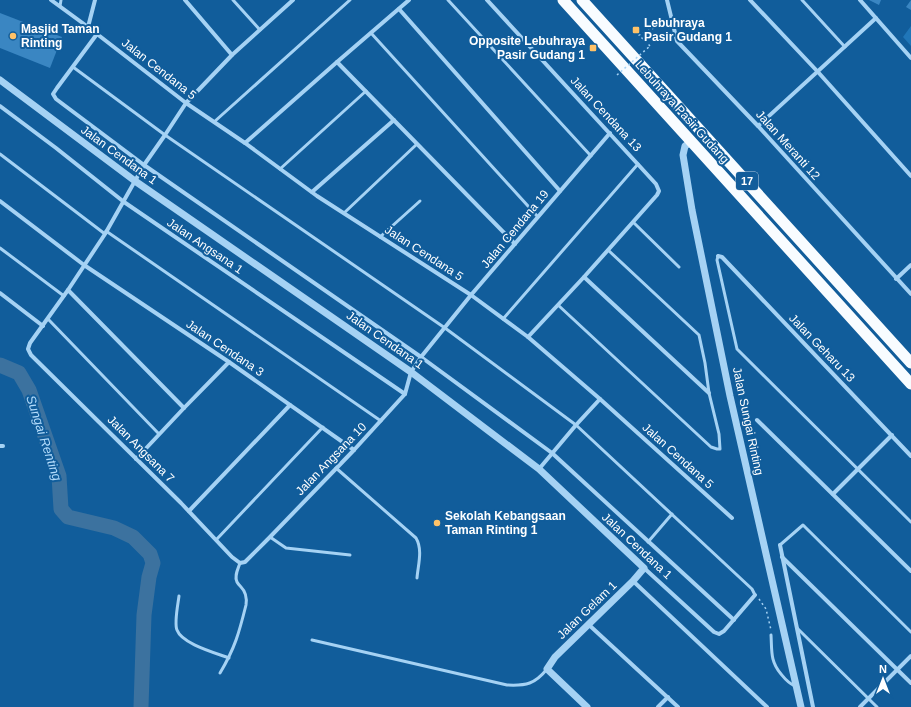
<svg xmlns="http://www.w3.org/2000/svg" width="911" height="707" viewBox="0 0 911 707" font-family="Helvetica,sans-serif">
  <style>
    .green { fill: #2076b8 }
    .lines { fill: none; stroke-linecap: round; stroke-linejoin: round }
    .river { stroke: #3c729f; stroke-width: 15 }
    .building { fill: #3a86c2 }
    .path { stroke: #a5d2f4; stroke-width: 1.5; stroke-dasharray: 2 3; stroke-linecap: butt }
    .service { stroke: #a5d2f4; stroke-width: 3 }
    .minor { stroke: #a5d2f4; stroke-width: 4 }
    .tertiary { stroke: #a5d2f4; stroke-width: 7 }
    .trunk { stroke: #f8fcff; stroke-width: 11 }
    .path-bridge { stroke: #a5d2f4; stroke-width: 1.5; stroke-dasharray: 2 3; stroke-linecap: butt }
    .poi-dot { fill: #ffc268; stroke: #115d9b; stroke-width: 1.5 }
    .labels { text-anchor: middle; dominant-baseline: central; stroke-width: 4; stroke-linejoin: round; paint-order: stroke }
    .shield { fill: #115d9b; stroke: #b8cee1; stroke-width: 1 }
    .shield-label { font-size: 11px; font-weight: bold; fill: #fff }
    .poi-label { font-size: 12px; font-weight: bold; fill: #fff; stroke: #115d9b; text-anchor: start }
    .street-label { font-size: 12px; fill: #fff; stroke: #115d9b }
    .water-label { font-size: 13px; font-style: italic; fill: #b2dbfb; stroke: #115d9b }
  </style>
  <rect width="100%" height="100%" fill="#115d9b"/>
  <polygon class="green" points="911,26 911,46 903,37"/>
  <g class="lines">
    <polyline class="river" points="0,365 19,373 29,390 59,476 61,509 68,517 114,528 133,537 150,554 153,563 149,577 144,615 141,707"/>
  </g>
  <g class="building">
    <polygon points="869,0 881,0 879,5"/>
    <polygon points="911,0 911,10 906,7"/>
    <polygon points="0,13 62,37 50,68 0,48"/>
  </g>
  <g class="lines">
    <g class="path">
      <polyline points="650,46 639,35 667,22"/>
      <polyline points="759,599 766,609 771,630"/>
    </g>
    <g class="service">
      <polyline points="233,0 260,30"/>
      <polyline points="448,0 591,156"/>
      <polyline points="802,0 845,47"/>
      <polyline points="60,6 61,0"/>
      <polyline points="371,33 538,217"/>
      <polyline points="73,67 165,135 445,328 576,425 752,589 755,595"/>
      <polyline points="214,122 350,0"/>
      <polyline points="0,154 105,234"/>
      <polyline points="280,169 366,91"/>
      <polyline points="344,213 417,144"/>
      <polyline points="633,222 679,267"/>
      <polyline points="106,231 381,421"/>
      <polyline points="380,237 420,201"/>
      <polyline points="0,248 64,296"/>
      <polyline points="718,256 717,260 737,349 911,522"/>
      <polyline points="558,305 711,447 717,449 720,449 719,434 709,393 705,363 699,335 608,250"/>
      <polyline points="48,319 159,434"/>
      <polyline points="503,319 638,164"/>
      <path d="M 336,468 L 416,538 C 423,550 418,565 417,578"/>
      <polyline points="270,537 286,548 350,555"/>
      <polyline points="216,540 323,427"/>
      <polyline points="648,542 672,514"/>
      <polyline points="780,545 803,525 911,632"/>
      <path d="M 179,596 C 178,604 174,623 177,630 C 182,644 216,653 229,658"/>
      <polyline points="797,628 877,707"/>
      <path d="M 771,635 C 772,651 770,661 781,674 C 785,679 788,683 795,686"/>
      <path d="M 312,640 L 507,685 C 526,686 535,684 547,669"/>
      <path d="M 220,673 C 235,648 239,633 246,605 C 247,598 246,592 241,587 C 240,586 238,584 237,582 C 234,576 238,569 240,563"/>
    </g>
    <g class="minor">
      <polyline points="51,0 88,27 186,103 245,143 317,196 471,295 528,337 600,399 732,518"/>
      <polyline points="185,0 232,55"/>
      <polyline points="293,0 232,55 186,103 165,135 144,165 105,234 68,290 30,343 28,349 31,355 181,503 232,557 240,563 245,562 270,537 354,450 405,394 411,372 421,357 471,295 610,133"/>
      <polyline points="487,0 656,184 659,191 657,195 584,277 528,337"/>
      <polyline points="667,0 677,41 758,126 911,294"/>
      <polyline points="750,0 818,72 911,176"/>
      <polyline points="860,0 911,58"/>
      <polyline points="399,9 560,191"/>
      <polyline points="88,27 95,0"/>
      <polyline points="97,34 57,88 53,94 56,99 144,165 421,357 552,453 734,620"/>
      <polyline points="337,62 515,244"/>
      <polyline points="0,106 56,148 124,202 405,394"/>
      <polyline points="758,126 876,18"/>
      <polyline points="245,143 337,62 409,0"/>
      <polyline points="312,192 394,120"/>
      <polyline points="0,201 84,265 229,362 354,450"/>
      <polyline points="718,256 722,257 911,456"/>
      <polyline points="584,277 709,393"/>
      <polyline points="896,279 911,265"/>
      <polyline points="68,290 184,408"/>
      <polyline points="0,293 43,326"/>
      <polyline points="757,420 911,571"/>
      <polyline points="0,446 3,446"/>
      <polyline points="136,459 184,408 229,362"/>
      <polyline points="539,469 576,425 600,399"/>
      <polyline points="833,494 892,435"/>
      <polyline points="189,511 290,405"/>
      <polyline points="780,545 813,707"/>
      <polyline points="782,557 911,683"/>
      <polyline points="644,568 714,632 719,634 724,631 755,595"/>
      <polyline points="633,581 767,707"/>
      <polyline points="588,624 678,707"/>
      <polyline points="658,707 668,697"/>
      <polyline points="860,707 911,656"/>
    </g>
    <g class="tertiary">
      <polyline points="0,80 135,181 411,372 539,469 644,568 633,581 555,657 547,669 587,707"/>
      <polyline points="691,142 685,146 683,155 692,210 730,396 801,707"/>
    </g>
    <g class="trunk">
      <polyline points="563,0 911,384"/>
      <polyline points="582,0 911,363"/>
    </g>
    <polyline class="path-bridge" points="617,75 650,46"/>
  </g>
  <g class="poi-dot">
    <rect x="632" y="26" width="8" height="8" rx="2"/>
    <circle cx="13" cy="36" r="4"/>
    <rect x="589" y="44" width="8" height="8" rx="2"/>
    <circle cx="437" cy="523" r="4"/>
  </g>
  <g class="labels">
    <rect class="shield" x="736" y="172" width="22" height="18" rx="3"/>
    <g class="shield-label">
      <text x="747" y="181">17</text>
    </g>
    <g class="poi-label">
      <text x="644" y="23">Lebuhraya<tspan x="644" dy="14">Pasir Gudang 1</tspan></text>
      <text x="21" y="29">Masjid Taman<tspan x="21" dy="14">Rinting</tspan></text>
      <text x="585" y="41" text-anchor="end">Opposite Lebuhraya<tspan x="585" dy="14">Pasir Gudang 1</tspan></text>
      <text x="445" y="516">Sekolah Kebangsaan<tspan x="445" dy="14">Taman Rinting 1</tspan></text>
    </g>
    <g class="street-label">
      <text transform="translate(159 69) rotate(38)">Jalan Cendana 5</text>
      <text transform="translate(682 112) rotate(48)">Lebuhraya Pasir Gudang</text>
      <text transform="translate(606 114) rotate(47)">Jalan Cendana 13</text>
      <text transform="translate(788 145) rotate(48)">Jalan Meranti 12</text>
      <text transform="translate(119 155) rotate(36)">Jalan Cendana 1</text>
      <text transform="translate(515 229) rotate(-50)">Jalan Cendana 19</text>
      <text transform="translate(205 246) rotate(34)">Jalan Angsana 1</text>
      <text transform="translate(424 253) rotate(33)">Jalan Cendana 5</text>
      <text transform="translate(385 340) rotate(35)">Jalan Cendana 1</text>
      <text transform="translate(225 348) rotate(34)">Jalan Cendana 3</text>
      <text transform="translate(822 348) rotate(46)">Jalan Geharu 13</text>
      <text transform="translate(748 421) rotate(78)">Jalan Sungai Rinting</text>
      <text transform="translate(141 449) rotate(45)">Jalan Angsana 7</text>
      <text transform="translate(678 456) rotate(42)">Jalan Cendana 5</text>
      <text transform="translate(331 459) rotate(-46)">Jalan Angsana 10</text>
      <text transform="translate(637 546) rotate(43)">Jalan Cendana 1</text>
      <text transform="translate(587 610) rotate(-44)">Jalan Gelam 1</text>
    </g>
    <g class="water-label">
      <text transform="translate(44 438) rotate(72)">Sungai Renting</text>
    </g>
  </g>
  <g transform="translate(883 679)" stroke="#115d9b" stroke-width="3" paint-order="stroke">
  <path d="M0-3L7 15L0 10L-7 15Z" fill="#ffffff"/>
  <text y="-6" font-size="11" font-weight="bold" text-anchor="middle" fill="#ffffff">N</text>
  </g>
</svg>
